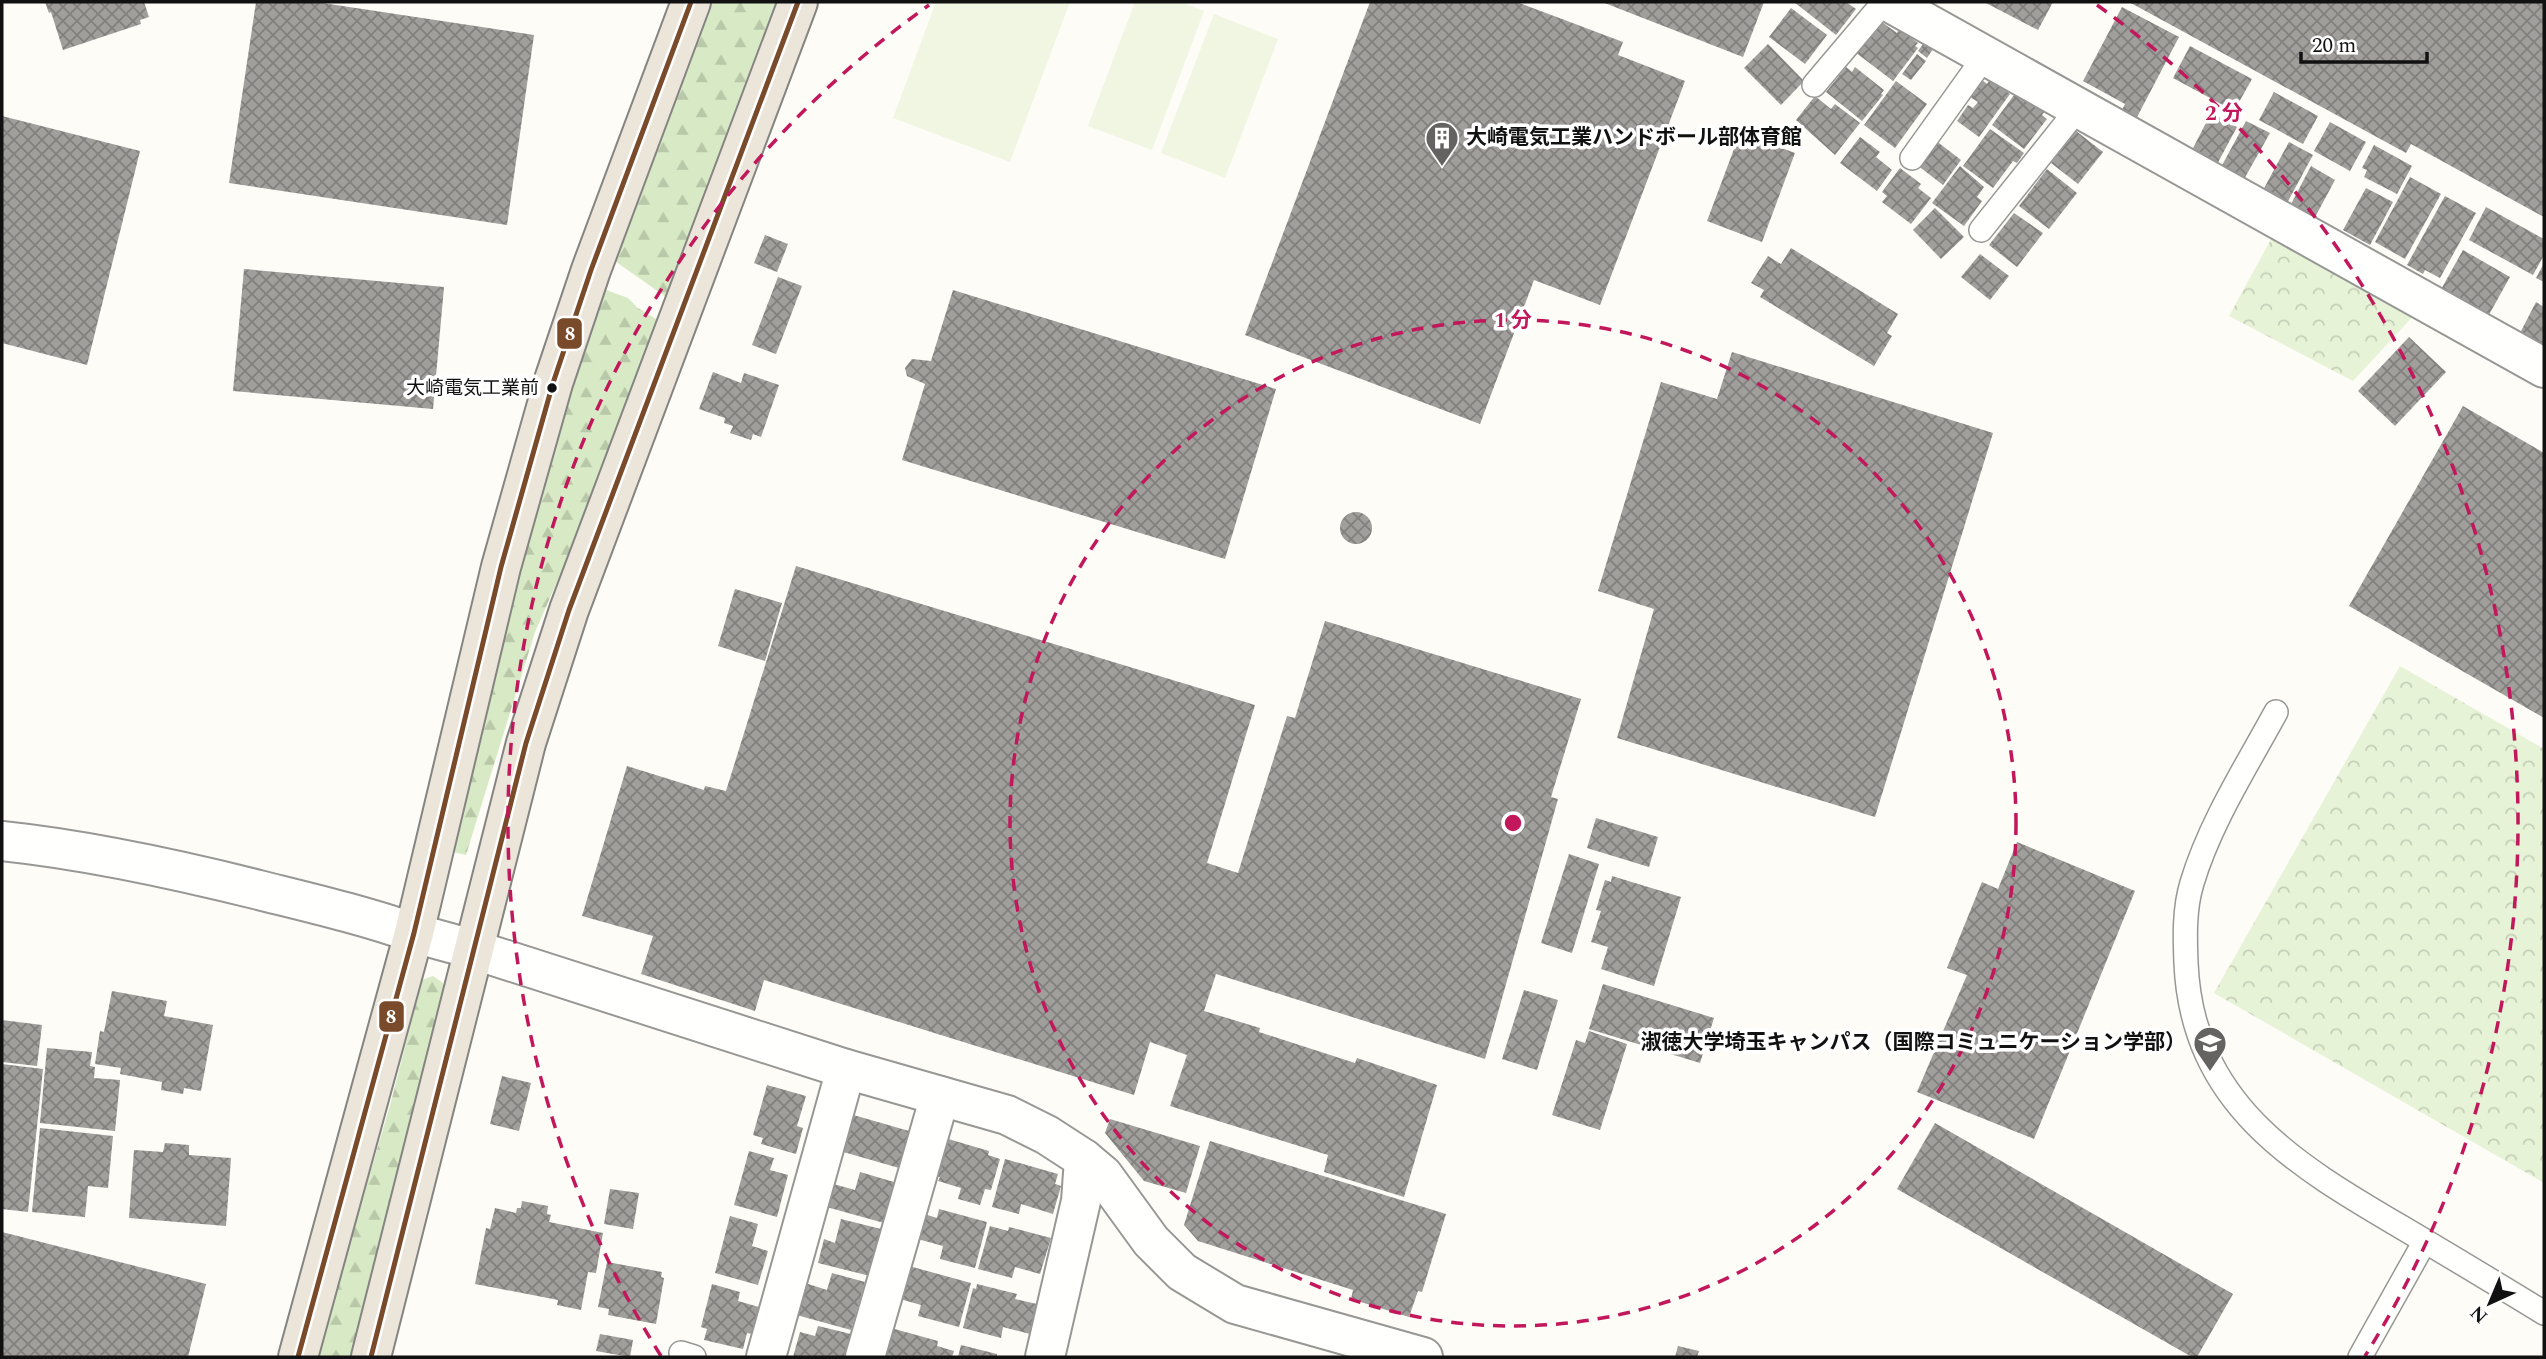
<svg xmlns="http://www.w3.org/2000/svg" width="2546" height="1359" viewBox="0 0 2546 1359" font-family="Spectral,'Noto Sans JP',serif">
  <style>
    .forest { fill: url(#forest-firs) }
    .park { fill: url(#park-crowns) }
    .pitch { fill: #f0f6e1 }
    .building { fill: url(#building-cross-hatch) }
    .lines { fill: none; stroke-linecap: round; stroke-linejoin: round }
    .service-casing { stroke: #979795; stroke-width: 26 }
    .minor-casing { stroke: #979795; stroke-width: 42 }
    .tertiary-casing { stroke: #979795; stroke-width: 42 }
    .trunk-casing { stroke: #858482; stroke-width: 42 }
    .service { stroke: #fffffe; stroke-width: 23 }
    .minor { stroke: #fffffe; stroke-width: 38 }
    .tertiary { stroke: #fffffe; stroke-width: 38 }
    .trunk { stroke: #ece5da; stroke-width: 38 }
    .bus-1-casing { stroke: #fff; stroke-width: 10 }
    .bus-1 { stroke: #7a4b2a; stroke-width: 5 }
    .ring { fill: none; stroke: #c2185b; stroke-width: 3.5; stroke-dasharray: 12 9 }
    .bus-dot { fill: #111; stroke: #fff; stroke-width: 2.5 }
    .labels { text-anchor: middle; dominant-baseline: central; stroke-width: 7; stroke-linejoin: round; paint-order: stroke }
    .bus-label { font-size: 19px; fill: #111; stroke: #fff; text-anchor: end }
    .poi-label { font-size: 21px; font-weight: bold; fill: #111; stroke: #fff; text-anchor: start }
    .centre { fill: #c2185b; stroke: #fff; stroke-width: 3.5 }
    .ring-label { font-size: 21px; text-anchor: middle; font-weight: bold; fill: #c2185b; stroke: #fff; stroke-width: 7; stroke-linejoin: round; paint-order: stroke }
    .line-badge { stroke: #fff; stroke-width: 2.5 }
    .badge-label { font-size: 19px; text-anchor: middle; font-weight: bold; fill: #fff }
  </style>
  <defs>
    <pattern id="forest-firs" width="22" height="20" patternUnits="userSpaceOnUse" patternTransform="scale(1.75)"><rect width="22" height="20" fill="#d8eac5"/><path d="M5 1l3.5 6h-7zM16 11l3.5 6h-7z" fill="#b8c8a8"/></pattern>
    <pattern id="park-crowns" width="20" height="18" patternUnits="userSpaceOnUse" patternTransform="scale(1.75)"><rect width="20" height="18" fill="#e7f3d7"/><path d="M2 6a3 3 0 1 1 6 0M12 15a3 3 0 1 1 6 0" fill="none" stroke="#c5cfb8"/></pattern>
    <pattern id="building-cross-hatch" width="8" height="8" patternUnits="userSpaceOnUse" patternTransform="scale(1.75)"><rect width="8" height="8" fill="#a19f9c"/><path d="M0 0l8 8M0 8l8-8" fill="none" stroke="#82807e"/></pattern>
  </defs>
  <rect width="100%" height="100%" fill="#fdfcf7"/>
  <g class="forest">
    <polygon points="712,2 779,2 666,297 612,259"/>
    <polygon points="601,288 628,298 638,308 661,322 604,475 535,632 466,855 448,851 524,552"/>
    <polygon points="433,976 443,983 445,990 355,1357 316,1357 391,1102 422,980"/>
  </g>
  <g class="park">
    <polygon points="2275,232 2418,311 2353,381 2229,316"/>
    <polygon points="2400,666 2544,749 2544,1183 2214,993"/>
  </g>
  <g class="pitch">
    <polygon points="936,2 1070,2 1010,162 893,118"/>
    <polygon points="1135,2 1180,2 1204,11 1152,150 1088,126"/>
    <polygon points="1214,14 1278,39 1225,178 1161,153"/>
  </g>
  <g class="building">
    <polygon points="45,2 144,2 149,17 140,20 141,24 63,50 51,12 49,13"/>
    <polygon points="256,2 316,2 534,35 507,225 229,183"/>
    <polygon points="1370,2 1517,2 1623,42 1618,55 1685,81 1600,305 1534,280 1480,424 1245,335"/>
    <polygon points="1602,2 1764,2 1743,57"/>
    <polygon points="1794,2 1846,2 1856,9 1836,35"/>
    <polygon points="1984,2 2053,2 2038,30"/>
    <polygon points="2129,2 2544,2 2544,217 2411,144 2406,153"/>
    <polygon points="2122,7 2179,37 2136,119 2121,112 2125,104 2083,81"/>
    <polygon points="1791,8 1827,35 1805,64 1769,37"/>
    <polygon points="1879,20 1897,33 1899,29 1918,43 1915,46 1918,48 1893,81 1855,52"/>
    <polygon points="1926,40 1935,46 1927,58 1918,51"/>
    <polygon points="1768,44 1804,81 1781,105 1744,68"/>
    <polygon points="2190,46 2252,79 2234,111 2173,78"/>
    <polygon points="1917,54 1926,61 1911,80 1902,74"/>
    <polygon points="1846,67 1852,72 1855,67 1884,90 1881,94 1883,95 1862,121 1826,92"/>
    <polygon points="1990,79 2010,94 1979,137 1957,121 1968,105 1973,108 1978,102 1970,97 1982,80 1987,84"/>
    <polygon points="1896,81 1927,104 1895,148 1864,125"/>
    <polygon points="2017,91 2045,111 2042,115 2047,119 2024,149 1992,125"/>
    <polygon points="2274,92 2318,116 2303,144 2259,120"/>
    <polygon points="1815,96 1831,109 1835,104 1860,123 1835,155 1796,120"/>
    <polygon points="2215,115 2237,127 2215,168 2190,154 2209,117 2213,119"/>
    <polygon points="2,116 140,151 87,365 2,343"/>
    <polygon points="2246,121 2270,133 2243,181 2220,169"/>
    <polygon points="2330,122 2366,142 2350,171 2314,151"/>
    <polygon points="1990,129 2024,153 2017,163 2013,161 1993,188 1963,166"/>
    <polygon points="2076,131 2103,152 2078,184 2051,163"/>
    <polygon points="1740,133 1795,153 1762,242 1707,221"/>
    <polygon points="1860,137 1880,152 1876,157 1892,170 1877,191 1840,163"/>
    <polygon points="1935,140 1961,160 1943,185 1917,165"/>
    <polygon points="2289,142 2313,155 2286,205 2262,192"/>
    <polygon points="2374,145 2412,166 2397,194 2364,177 2367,170 2362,168"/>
    <polygon points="1960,166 1984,187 1977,197 1982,201 1964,226 1932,203"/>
    <polygon points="2311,166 2335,180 2313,221 2289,208"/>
    <polygon points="1900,168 1921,184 1918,188 1931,198 1911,224 1882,202 1887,196 1882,192"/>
    <polygon points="2047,169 2077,193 2049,229 2019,206"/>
    <polygon points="2410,177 2441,194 2405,259 2375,242"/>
    <polygon points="2366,188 2393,202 2370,245 2343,230"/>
    <polygon points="2445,196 2476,213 2440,278 2425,270 2423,274 2407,265"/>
    <polygon points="2486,207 2544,239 2544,255 2533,275 2469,240"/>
    <polygon points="1935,208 1964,237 1941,259 1913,230"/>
    <polygon points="2014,213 2043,233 2017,267 1989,245"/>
    <polygon points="765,235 788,244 777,272 754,263"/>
    <polygon points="1791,248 1898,314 1887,333 1892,336 1874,366 1760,297 1764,290 1751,283 1768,256 1781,264"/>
    <polygon points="2463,250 2510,277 2486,320 2439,293"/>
    <polygon points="1980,254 2009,276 1990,300 1961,277"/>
    <polygon points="2544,263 2544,282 2536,278"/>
    <polygon points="244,269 444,287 433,409 233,391"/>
    <polygon points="778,277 802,286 776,354 752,345"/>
    <polygon points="953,290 1276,389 1225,559 902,460 925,384 907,376 905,368 912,359 931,361"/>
    <polygon points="2536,302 2544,307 2544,348 2519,335"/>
    <polygon points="2409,337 2446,372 2395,426 2358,391"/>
    <polygon points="1732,352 1993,433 1875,817 1617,738 1654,609 1598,591 1661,382 1717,399"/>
    <polygon points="713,372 741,383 744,373 779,385 761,437 753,434 751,440 730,433 733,426 724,423 725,418 699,409"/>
    <polygon points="2463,406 2544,453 2544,718 2349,606"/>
    <circle cx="1356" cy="528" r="16"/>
    <polygon points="796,566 1255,705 1207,863 1238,873 1287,716 1295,718 1325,621 1581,699 1551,797 1558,799 1485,1059 1216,974 1204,1011 1260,1028 1259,1032 1355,1063 1357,1058 1437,1085 1404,1197 1324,1172 1328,1155 1170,1106 1187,1055 1150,1042 1134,1095 764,980 755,1011 641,974 653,936 582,916 627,766 704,790 705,786 726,791"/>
    <polygon points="735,589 782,603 765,661 718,646"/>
    <polygon points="1596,818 1658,837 1649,867 1587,848"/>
    <polygon points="2017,842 2135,891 2034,1139 1917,1092 1967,975 1947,968 1982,882 1998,889"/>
    <polygon points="1569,854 1599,864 1572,953 1541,943"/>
    <polygon points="1612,876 1681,897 1654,986 1601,969 1608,947 1591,942 1601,911 1596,910 1605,880 1611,882"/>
    <polygon points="1603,984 1714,1018 1700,1063 1589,1029"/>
    <polygon points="1524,990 1558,1000 1537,1070 1502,1059"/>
    <polygon points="112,991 167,1001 164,1016 213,1025 201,1091 184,1088 183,1094 161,1090 162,1082 120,1074 121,1068 95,1064 100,1031 104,1032"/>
    <polygon points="2,1020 42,1025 37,1066 2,1062"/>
    <polygon points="1589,1031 1627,1044 1600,1130 1552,1115 1576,1040 1585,1043"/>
    <polygon points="47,1048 92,1052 90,1066 95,1067 94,1078 120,1080 115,1131 40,1123"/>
    <polygon points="2,1064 43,1069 28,1212 2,1209"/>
    <polygon points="502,1076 531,1083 519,1131 490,1124"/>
    <polygon points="767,1085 806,1096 797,1126 803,1128 796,1154 761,1144 763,1138 753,1135"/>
    <polygon points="850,1114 909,1131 899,1168 840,1151"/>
    <polygon points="1110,1119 1200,1146 1186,1193 1144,1181 1105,1133"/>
    <polygon points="1935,1123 2233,1294 2197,1357 2192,1357 1897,1189"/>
    <polygon points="40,1128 113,1136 108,1188 88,1186 85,1217 32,1212"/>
    <polygon points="945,1138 989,1151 988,1155 1000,1159 991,1190 985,1189 980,1205 958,1199 961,1188 938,1181 940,1177 935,1176"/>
    <polygon points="1210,1141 1446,1214 1422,1292 1418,1291 1409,1317 1351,1299 1353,1290 1198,1241 1184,1225"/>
    <polygon points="165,1143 189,1145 189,1155 231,1158 226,1226 129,1218 134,1150 163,1152"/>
    <polygon points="749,1151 774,1158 770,1170 788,1175 777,1217 734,1205"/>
    <polygon points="1005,1159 1058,1174 1055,1184 1061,1186 1053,1214 1021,1204 1019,1214 992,1207"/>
    <polygon points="860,1172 894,1182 884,1223 823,1206 830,1183 855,1190"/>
    <polygon points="610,1189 639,1193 633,1229 604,1224"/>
    <polygon points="522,1201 548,1206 547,1214 551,1215 549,1222 603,1233 596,1273 588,1272 581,1310 557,1305 558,1300 475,1284 486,1228 490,1229 495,1208 516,1213 517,1208 521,1208"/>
    <polygon points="939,1209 987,1222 975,1268 940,1259 943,1246 914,1238 921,1213 937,1218"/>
    <polygon points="730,1216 758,1224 752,1246 768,1251 758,1285 715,1273"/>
    <polygon points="841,1219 881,1229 870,1276 818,1263 824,1239 835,1243"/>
    <polygon points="990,1226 1008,1231 1009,1227 1051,1238 1040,1274 1015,1267 1012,1278 978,1269"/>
    <polygon points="2,1232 206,1284 188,1357 2,1357"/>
    <polygon points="607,1262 662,1272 661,1277 664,1278 656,1324 608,1315 609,1309 598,1307"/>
    <polygon points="909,1266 971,1283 959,1327 918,1316 921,1305 900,1299"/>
    <polygon points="832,1273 865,1282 851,1330 793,1314 802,1282 827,1290"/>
    <polygon points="712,1284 740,1292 738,1301 759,1307 752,1334 747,1333 743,1349 704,1340 707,1329 701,1327"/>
    <polygon points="977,1284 1017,1294 1015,1299 1037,1304 1030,1334 1003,1327 1001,1338 963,1328 973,1288 976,1289"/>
    <polygon points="818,1326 851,1334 845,1357 793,1357 800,1332 815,1336"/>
    <polygon points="891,1328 938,1341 937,1346 954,1351 952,1357 883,1357"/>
    <polygon points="600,1334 633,1340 630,1357 596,1351"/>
    <polygon points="961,1345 997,1354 997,1357 958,1357"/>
    <polygon points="1678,1346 1699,1351 1697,1357 1675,1357"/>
  </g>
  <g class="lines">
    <defs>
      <g id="service">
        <polyline points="1814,85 1884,2"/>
        <polyline points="1912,158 1985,56"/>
        <polyline points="1981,230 2080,106"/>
        <path d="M 2276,712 C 2246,767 2210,823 2192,883 C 2184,909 2185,937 2186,963 C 2192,1104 2294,1164 2403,1228 C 2450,1256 2497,1284 2544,1313"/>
        <polyline points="681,1353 694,1357"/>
        <polyline points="2360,1357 2425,1241"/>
      </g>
      <g id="minor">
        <polyline points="1889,2 2544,368"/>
        <path d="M 2,841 C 88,850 175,869 259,890 C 311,903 363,915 414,933"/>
        <polyline points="766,1357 846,1069"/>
        <polyline points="865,1357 940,1096"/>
        <polyline points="1045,1357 1081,1201 1084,1159"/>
      </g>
      <polyline id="tertiary" points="414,933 472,949 846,1069 1007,1115 1047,1135 1084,1159 1103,1175 1151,1241 1182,1272 1235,1304 1423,1357"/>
      <g id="trunk">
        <polyline points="298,1357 414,933 501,567 553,383 591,270 691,2"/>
        <polyline points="371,1357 526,743 569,610 798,2"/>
      </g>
    </defs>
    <use href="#service" class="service-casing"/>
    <use href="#minor" class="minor-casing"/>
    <use href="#tertiary" class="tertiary-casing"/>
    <use href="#trunk" class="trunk-casing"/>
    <use href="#service" class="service"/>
    <use href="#minor" class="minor"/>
    <use href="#tertiary" class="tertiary"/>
    <use href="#trunk" class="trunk"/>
    <defs>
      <g id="bus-1">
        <polyline points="298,1357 414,933 501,567 553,383 591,270 691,2"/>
        <polyline points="371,1357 526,743 569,610 798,2"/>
      </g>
    </defs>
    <use href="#bus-1" class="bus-1-casing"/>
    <use href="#bus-1" class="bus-1"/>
  </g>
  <g class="ring">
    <circle cx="1513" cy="823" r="503"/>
    <path d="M661 1356A1005 1005 0 0 1 929 5M2097 5A1005 1005 0 0 1 2365 1356"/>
  </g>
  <defs>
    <symbol id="building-pin" viewBox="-11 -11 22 30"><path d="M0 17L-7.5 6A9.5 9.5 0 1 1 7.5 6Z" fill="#646362" stroke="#fff"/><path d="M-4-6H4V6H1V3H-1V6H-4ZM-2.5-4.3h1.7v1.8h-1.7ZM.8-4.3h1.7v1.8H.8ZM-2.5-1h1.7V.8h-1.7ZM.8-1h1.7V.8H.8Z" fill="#fff"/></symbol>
    <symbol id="university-pin" viewBox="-11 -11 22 30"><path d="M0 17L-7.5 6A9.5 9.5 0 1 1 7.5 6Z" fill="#646362" stroke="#fff"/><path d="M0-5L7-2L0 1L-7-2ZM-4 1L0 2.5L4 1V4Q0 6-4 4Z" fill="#fff"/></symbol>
  </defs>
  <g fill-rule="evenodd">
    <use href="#building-pin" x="1423" y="119" width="38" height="52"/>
    <use href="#university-pin" x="2191" y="1024" width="38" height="52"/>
  </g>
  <circle class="bus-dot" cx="552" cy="388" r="6"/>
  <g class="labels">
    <g class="bus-label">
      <text x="539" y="388">大崎電気工業前</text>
    </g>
    <g class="poi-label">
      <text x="1466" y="138">大崎電気工業ハンドボール部体育館</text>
      <text x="2186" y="1043" text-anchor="end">淑徳大学埼玉キャンパス（国際コミュニケーション学部）</text>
    </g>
  </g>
  <circle cx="1513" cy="823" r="10" class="centre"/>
  <g class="ring-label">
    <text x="2224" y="120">2 分</text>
    <text x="1513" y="327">1 分</text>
  </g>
  <g class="line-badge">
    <rect x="556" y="317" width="27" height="33" rx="7" fill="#7a4b2a"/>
    <rect x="378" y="1000" width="27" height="33" rx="7" fill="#7a4b2a"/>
  </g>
  <g class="badge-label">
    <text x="570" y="340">8</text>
    <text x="391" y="1023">8</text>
  </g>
  <rect width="2546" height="1359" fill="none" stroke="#111111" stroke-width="7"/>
  <g transform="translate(2490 1303) rotate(224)" stroke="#ffffff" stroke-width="5" paint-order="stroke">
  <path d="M0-5L12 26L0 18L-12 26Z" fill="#111111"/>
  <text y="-10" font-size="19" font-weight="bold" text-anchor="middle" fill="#111111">N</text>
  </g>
  <path d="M2301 52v10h126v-10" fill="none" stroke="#111111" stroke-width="3.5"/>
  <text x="2312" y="52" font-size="21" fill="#111111" stroke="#ffffff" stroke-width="5" paint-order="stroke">20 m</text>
</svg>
